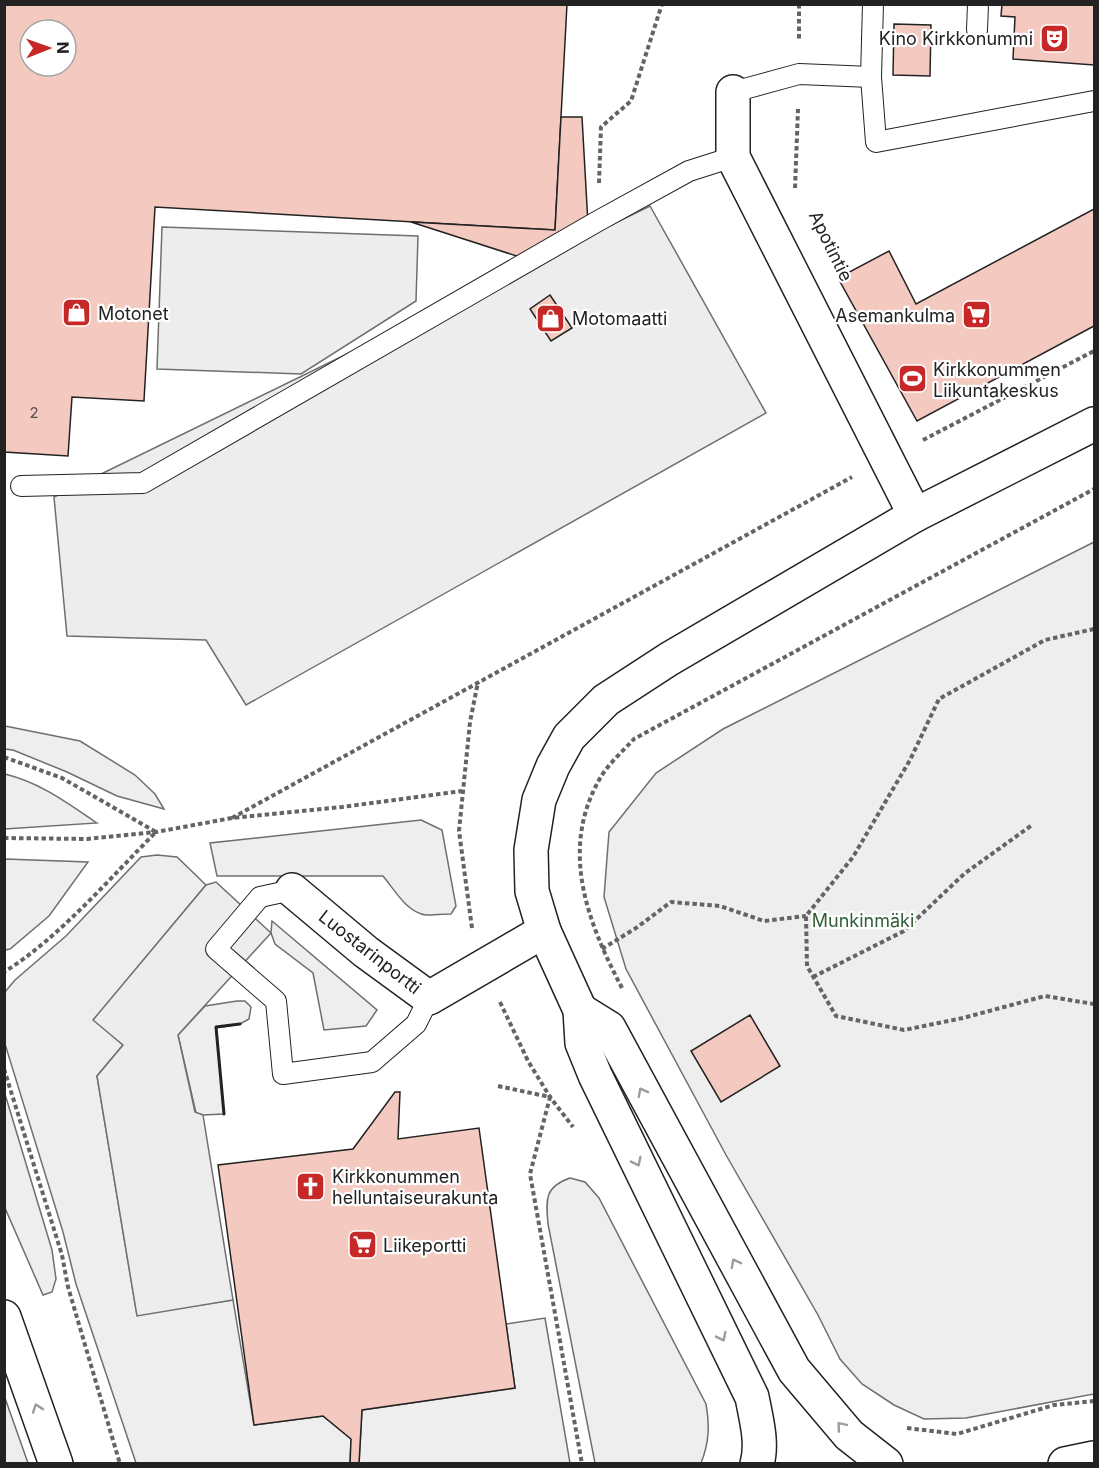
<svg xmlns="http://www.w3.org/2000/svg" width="1099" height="1468" viewBox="0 0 1099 1468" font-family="Inter,sans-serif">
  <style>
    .green { fill: #eee; stroke: #6f6f6f; stroke-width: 1.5 }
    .parking { fill: #ededed; stroke: #6f6f6f; stroke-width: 1.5 }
    .building { fill: #f3c9c0; stroke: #222; stroke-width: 1.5; fill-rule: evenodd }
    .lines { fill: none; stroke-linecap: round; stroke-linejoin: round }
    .service-casing { stroke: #222; stroke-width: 22 }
    .minor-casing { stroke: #222; stroke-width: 36 }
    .secondary-casing { stroke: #222; stroke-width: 36 }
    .primary-casing { stroke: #222; stroke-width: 36 }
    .path { stroke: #646464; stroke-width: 4; stroke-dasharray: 4.5 3; stroke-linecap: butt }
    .service { stroke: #fff; stroke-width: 20 }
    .minor { stroke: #fff; stroke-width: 33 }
    .secondary { stroke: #fff; stroke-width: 33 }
    .primary { stroke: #fff; stroke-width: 33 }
    .wall { stroke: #222; stroke-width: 3 }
    .oneway { stroke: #9c9c9c }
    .labels { text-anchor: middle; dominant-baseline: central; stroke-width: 4.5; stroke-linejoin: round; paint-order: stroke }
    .number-label { font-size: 15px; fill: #564c4a }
    .poi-label { font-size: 18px; fill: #222; stroke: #fff; text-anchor: start }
    .street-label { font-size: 18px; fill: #222; stroke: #fff }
    .park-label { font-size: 18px; fill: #2f5e38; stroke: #fff }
  </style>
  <rect width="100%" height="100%" fill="#fff"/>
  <g class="green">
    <polygon points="1094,542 1094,1394 966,1418 924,1419 894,1405 862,1384 840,1359 818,1315 726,1155 626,969 604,897 609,832 656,773 723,729"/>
    <polygon points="5,726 80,741 135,775 155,794 164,809 117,796 67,772 13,750 5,749"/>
    <path d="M 5,774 C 41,783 66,802 97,823 L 5,829 Z"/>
    <path d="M 421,820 L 442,830 L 456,906 L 451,914 C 443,914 434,915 426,915 C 407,913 394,889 383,876 L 217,876 L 210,843 Z"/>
    <polygon points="157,855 177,857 206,885 94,1020 123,1045 97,1076 137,1315 233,1300 254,1425 323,1416 351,1439 350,1463 136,1463 76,1284 63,1232 5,1044 4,993 15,980 66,936 141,857"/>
    <polygon points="5,859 88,862 49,916 10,949 5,950"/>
    <polygon points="272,921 377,1010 366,1026 324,1030 313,973 275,944 271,933"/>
    <polygon points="237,1001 245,1001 251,1007 249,1019 240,1024 216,1028 224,1114 203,1115 196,1113 178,1035 205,1006"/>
    <polygon points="5,1094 52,1250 56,1279 52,1292 43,1295 5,1208"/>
    <path d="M 570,1178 L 585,1182 L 599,1198 L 706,1404 C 710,1426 709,1443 701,1463 L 595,1463 L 548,1224 C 546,1200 544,1187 570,1178 Z"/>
    <polygon points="545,1318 570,1463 359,1464 362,1410 515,1388 506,1324"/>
    <polygon points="5,1398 28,1463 5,1463"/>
  </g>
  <g class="parking">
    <polygon points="650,206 766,413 246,705 206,640 67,636 54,497"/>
    <polygon points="162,227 418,236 416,301 301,374 157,369"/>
    <polygon points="216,882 271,933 178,1035 195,1112 203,1115 233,1300 137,1316 97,1076 123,1045 93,1020 206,885"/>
  </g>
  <g class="building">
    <path d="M 4,4 L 567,4 L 555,230 L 155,207 L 144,401 L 72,397 L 68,456 L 4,452 ZM 30,30 L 66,30 L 66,66 L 30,66 Z"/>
    <polygon points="1002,4 1094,4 1094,65 1013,59 1015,17 1001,16"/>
    <polygon points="894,24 931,25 930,76 893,75"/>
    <polygon points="561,117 582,117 588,224 526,259 411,222 555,230"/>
    <polygon points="1094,209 1094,326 917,421 838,278 889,251 916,304"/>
    <polygon points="550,295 572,328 551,341 530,309"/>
    <polygon points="750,1015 780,1066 721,1102 691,1051"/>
    <polygon points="395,1092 400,1092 398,1139 479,1128 515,1388 362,1410 359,1464 350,1464 351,1439 323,1416 254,1425 218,1165 353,1149"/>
  </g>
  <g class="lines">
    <defs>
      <g id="service">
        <polyline points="873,4 871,77 876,142 1094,101"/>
        <polyline points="977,30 978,4"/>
        <polyline points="733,92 799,74 871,77"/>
        <polyline points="21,486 143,483 598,221 689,171 733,157"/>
        <polyline points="292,890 260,897 216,949 276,1001 283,1074 372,1062 416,1024 429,998"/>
      </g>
      <g id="minor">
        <polyline points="733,92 733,157 915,515"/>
        <polyline points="292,890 366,952 429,998 544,931"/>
      </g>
      <g id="secondary">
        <polyline points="580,1010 609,1028 794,1370 849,1435 886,1464"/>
        <path d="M 757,1464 C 763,1443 756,1418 752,1397 L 595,1075 L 582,1043 L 580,1010 L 544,931 L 532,891 L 531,850 L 539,800 L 553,766 L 569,737 L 606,700 L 669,659 L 915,515 L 1094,424"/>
        <polyline points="1065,1464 1094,1458"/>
      </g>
      <polyline id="primary" points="4,1317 56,1464"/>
    </defs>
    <use href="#service" class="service-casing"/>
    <use href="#minor" class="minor-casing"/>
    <use href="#secondary" class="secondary-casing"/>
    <use href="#primary" class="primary-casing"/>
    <g class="path">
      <polyline points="799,4 799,41"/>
      <polyline points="599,183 601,127 631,101 662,4"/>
      <polyline points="795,188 798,109"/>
      <polyline points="923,440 1094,351"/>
      <polyline points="1094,629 1045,640 939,699 910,760 853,857 806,916 807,966 836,1016 904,1030 963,1018 1045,996 1094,1004"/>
      <path d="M 4,757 L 62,778 L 156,832 C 111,877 58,939 4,972"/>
      <polyline points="232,818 852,477"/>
      <polyline points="4,838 87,839 156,832 232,818 342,807 462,791"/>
      <polyline points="472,928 459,831 470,722 478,682"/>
      <polyline points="602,949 636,928 671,902 720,906 764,921 806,916"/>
      <polyline points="813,977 904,931 964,874 1032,825"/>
      <path d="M 622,988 C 588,923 560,852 598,782 C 606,766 622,752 634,739 L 1094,489"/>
      <polyline points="500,1002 528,1061 550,1097 573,1127"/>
      <polyline points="4,1069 62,1255 68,1287 120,1464"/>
      <polyline points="498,1086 550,1097 530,1174 582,1464"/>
      <polyline points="907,1428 957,1434 1054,1405 1094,1401"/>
    </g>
    <use href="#service" class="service"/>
    <use href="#minor" class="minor"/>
    <use href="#secondary" class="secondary"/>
    <use href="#primary" class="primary"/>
    <polyline class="wall" points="224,1114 216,1027 240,1024"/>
  </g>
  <defs><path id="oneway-chevron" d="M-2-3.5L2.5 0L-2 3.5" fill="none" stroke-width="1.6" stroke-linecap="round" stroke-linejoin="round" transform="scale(1.5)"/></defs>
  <g class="oneway">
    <use href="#oneway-chevron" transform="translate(642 1092) rotate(-118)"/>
    <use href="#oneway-chevron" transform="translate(637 1162) rotate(64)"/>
    <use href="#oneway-chevron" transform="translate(735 1263) rotate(-118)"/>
    <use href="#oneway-chevron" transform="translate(722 1337) rotate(64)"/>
    <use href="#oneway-chevron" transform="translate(37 1408) rotate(-109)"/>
    <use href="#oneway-chevron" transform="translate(841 1426) rotate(-130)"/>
  </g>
  <defs>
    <symbol id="theatre-square" viewBox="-11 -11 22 22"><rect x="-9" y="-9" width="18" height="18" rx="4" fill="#c62828" stroke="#fff"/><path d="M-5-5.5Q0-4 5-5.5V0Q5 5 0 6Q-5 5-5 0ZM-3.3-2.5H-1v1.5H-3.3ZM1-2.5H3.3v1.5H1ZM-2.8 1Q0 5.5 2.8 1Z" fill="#fff"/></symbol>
    <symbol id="shop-square" viewBox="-11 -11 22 22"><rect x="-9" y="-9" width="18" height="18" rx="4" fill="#c62828" stroke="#fff"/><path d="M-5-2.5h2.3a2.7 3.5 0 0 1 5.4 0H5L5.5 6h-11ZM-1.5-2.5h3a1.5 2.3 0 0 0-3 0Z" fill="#fff"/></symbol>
    <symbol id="supermarket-square" viewBox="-11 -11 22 22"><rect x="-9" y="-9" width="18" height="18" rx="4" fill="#c62828" stroke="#fff"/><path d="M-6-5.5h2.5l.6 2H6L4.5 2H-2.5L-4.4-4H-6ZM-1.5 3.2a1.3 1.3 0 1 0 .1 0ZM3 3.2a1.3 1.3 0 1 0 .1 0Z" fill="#fff"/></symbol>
    <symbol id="stadium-square" viewBox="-11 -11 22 22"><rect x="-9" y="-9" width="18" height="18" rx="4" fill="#c62828" stroke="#fff"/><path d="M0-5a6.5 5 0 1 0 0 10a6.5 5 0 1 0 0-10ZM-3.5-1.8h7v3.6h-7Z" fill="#fff"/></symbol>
    <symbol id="church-square" viewBox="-11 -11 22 22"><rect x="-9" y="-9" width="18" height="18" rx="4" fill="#c62828" stroke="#fff"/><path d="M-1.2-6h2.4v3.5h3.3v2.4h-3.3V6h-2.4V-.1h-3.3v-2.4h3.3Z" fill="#fff"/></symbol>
  </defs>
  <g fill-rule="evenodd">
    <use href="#theatre-square" x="1038" y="22" width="33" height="33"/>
    <use href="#shop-square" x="60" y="296" width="33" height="33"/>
    <use href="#supermarket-square" x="960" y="298" width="33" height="33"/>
    <use href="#shop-square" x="534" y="302" width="33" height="33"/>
    <use href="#stadium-square" x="896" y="362" width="33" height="33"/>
    <use href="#church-square" x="294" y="1170" width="33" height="33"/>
    <use href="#supermarket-square" x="346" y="1228" width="33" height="33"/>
  </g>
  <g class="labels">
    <g class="number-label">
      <text x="34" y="412">2</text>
    </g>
    <g class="poi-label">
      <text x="1033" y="38" text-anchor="end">Kino Kirkkonummi</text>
      <text x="98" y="313">Motonet</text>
      <text x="955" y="315" text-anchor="end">Asemankulma</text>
      <text x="572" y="318">Motomaatti</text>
      <text x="933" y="369">Kirkkonummen<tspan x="933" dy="21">Liikuntakeskus</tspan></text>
      <text x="332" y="1176">Kirkkonummen<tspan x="332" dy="21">helluntaiseurakunta</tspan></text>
      <text x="383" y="1245">Liikeportti</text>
    </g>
    <g class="street-label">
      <text transform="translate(831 246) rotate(64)">Apotintie</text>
      <text transform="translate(370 952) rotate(38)">Luostarinportti</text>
    </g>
    <g class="park-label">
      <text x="863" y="920">Munkinmäki</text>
    </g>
  </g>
  <rect width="1099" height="1468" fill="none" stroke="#222222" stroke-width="12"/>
  <g transform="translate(48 48) rotate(89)"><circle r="28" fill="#ffffff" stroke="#a7a7a7" stroke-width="1.5"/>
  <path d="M0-4.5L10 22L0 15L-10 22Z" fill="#c62828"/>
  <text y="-9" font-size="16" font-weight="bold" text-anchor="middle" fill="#222222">N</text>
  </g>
</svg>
